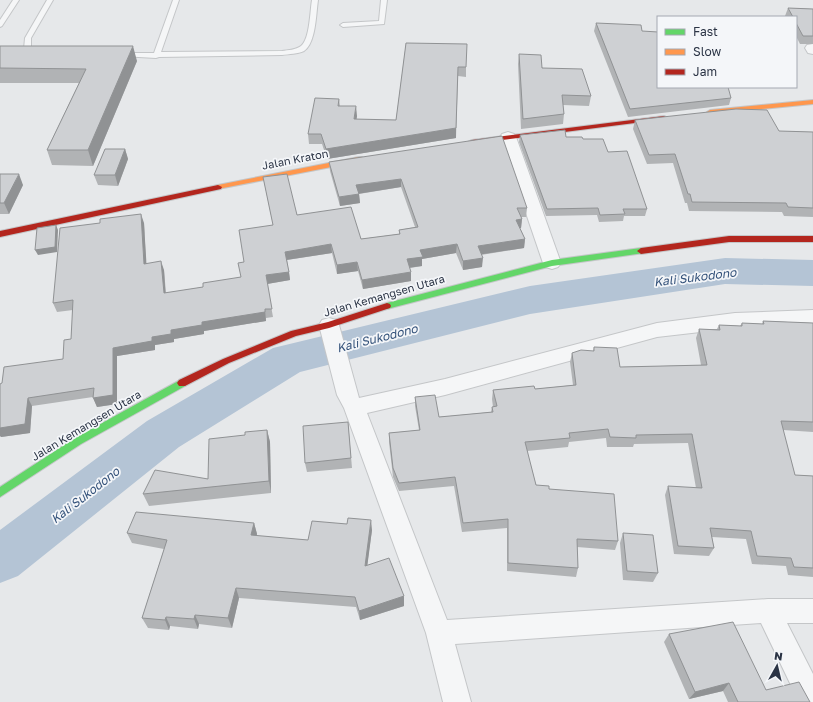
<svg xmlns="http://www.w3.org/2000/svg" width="813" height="702" viewBox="0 0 813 702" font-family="'Golos Text',sans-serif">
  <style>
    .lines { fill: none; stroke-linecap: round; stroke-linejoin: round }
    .river { fill: #b4c4d5; fill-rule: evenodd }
    .lane-casing { stroke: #c4c6c8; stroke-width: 2 }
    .street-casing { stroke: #c4c6c8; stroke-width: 2 }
    .fast-casing { stroke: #c4c6c8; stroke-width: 2 }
    .slow-casing { stroke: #c4c6c8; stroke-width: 2 }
    .jam-casing { stroke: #c4c6c8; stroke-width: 2 }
    .lane { fill: #f5f6f7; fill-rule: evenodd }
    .street { fill: #f5f6f7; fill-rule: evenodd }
    .fast { fill: #63d668; fill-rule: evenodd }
    .slow { fill: #ff974d; fill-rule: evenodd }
    .jam { fill: #b3261e; fill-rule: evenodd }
    .wall { fill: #b1b3b5 }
    .shaded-wall { fill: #909294 }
    .building { fill: #ced0d3; stroke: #909294 }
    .labels { text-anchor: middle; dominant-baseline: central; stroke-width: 3.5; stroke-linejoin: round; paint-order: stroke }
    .street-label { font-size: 11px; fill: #2b3445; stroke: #f4f6f9 }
    .water-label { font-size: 12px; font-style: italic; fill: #34527a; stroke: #f4f6f9 }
  </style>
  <rect width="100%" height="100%" fill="#e6e8ea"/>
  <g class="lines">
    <polygon class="river" points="725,258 813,260 813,286 725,284 530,314 300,372 179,447 18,576 0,583 0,530 147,421 273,348 530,286"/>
    <defs>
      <g id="lane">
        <polygon points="13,0 19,0 2,26 0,27 0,20"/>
        <polygon points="47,0 53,0 31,38 31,48 39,53 35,55 24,49 25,38"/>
        <path d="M 173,0 L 179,0 L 161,52 L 282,51 C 288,50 296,50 301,46 C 310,39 310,11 312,0 L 318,0 C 316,13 316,43 304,51 C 298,54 289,54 282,55 L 159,57 L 156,58 L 121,56 L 121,54 L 123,53 L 154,53 Z"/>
        <polygon points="381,0 387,0 384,24 343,27 340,25 343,23 379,21"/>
      </g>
      <g id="street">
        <polygon points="813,44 813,54 808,53 805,48 807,45"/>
        <polygon points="508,132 514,134 516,137 561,263 558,267 552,269 546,267 543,263 500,137 502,134"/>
        <polygon points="813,310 813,324 735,328 657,337 445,395 367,413 447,620 768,599 813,599 813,623 787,623 813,674 813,702 799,702 761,623 455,644 471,702 443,702 426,633 344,408 337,395 319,325 322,320 329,318 336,320 339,325 359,398 445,379 657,323 735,313"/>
      </g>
      <g id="fast">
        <polygon points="641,248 645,251 644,253 552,266 387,309 383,306 387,303 552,260"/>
        <polygon points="182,379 185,380 187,383 185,386 81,444 0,497 0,487 75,438"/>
      </g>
      <g id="slow">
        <polygon points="813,100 813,104 710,114 707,112 710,110"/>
        <polygon points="359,157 362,157 362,161 218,189 214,187 218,185"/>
      </g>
      <g id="jam">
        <polygon points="664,116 666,117 666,119 472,144 468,142 472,140"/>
        <polygon points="218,185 222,187 221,189 0,237 0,231"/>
        <polygon points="729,236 813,236 813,242 729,242 641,254 637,251 641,248"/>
        <polygon points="387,303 390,304 391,306 390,308 329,328 296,336 229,363 185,386 179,386 177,383 179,380 223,359 291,331 328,322"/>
      </g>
    </defs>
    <use href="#lane" class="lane-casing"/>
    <use href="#street" class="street-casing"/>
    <use href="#fast" class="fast-casing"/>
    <use href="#slow" class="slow-casing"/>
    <use href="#jam" class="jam-casing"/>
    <use href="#lane" class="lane"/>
    <use href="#street" class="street"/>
    <use href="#fast" class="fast"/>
    <use href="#slow" class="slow"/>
    <use href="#jam" class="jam"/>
  </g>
  <g class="wall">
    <polygon points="788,8 813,9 813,44 800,44 796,36 796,17 785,17 785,16"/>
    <polygon points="596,23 658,87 731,98 729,105 628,117 594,31"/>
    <polygon points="406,43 466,67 466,77 458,76 456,138 327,159 322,144 309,144 308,134 339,99 340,106 357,116 356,119 396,120"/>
    <polygon points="0,46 137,61 93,166 52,165 47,150 79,83 0,83"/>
    <polygon points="519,54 591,96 589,106 563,105 564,114 563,124 521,129 518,64"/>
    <polygon points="635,120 779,131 813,132 813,217 784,216 782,212 689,211 687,203 685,203 673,163 647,164 633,129"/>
    <polygon points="520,135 566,137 583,139 608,152 647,209 645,216 624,216 623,221 599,222 597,215 546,216 519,142"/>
    <polygon points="125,149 128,159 118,186 98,185 94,175"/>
    <polygon points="329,162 527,208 526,217 521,217 522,219 521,228 520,228 525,239 524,248 481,255 482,267 463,270 456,253 422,259 422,266 410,268 411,281 363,289 358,271 337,274 332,253 287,260 290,280 267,284 273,317 266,318 266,321 204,331 204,334 174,339 174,342 155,345 155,350 117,356 117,404 97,407 93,397 32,406 30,433 1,437 2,383 63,359 71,339 73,310 57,312 53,303 100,223 144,223 146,263 164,270 166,293 203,287 241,277 244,262 273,225 263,177 297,215 361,239 399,234 399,230 415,227 401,187 359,194 360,203 340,206 330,171"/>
    <polygon points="0,174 23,185 9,214 0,214"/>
    <polygon points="763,321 813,323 813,432 783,430 795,475 813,476 813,577 788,575 786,566 752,564 746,539 712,537 714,548 709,556 674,554 665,495 668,486 696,488 688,443 634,444 633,447 607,447 606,438 569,442 568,447 527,451 536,485 549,489 618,541 615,550 577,547 578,568 576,577 507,571 507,528 462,532 454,486 399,491 393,477 389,442 389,433 419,430 415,406 415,397 439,417 491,412 492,407 493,407 492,399 493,390 535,389 573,385 570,362 572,353 593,351 594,347 620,367 701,365 696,338 699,329 717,329 719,325 740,326 742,323 762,324"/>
    <polygon points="348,422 352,468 307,472 305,463"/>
    <polygon points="267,430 270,442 271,493 149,506 143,494 208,479 245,435"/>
    <polygon points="254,523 257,534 256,536 308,540 372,530 367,565 404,596 404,606 360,620 356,607 239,598 232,628 199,624 198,629 170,626 169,630 148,628 142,618 164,549 132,543 127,533"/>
    <polygon points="623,533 658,573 653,582 623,580 620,543"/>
    <polygon points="669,634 766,690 810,702 728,702 723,691 689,699 664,642"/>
  </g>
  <g class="shaded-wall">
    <polygon points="133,46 137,61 93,166 88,150"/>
    <polygon points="356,106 357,116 355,129 354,119"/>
    <polygon points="456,128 456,138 327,159 326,149"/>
    <polygon points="125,149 128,159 118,186 115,175"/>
    <polygon points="19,174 23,185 9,214 4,203"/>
    <polygon points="401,179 401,187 357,194 356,185"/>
    <polygon points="359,194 360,203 340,206 339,197"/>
    <polygon points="141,214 144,223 147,273 144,264"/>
    <polygon points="522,219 521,228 515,228 516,220"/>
    <polygon points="56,225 58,230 57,252 38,255 35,250"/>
    <polygon points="525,239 524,248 477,255 478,246"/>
    <polygon points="331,244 332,253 286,260 285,252"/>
    <polygon points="457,244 456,253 422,259 422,266 407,268 407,259 420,250"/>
    <polygon points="483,258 482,267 463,270 463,261"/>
    <polygon points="161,261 164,270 166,302 164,293"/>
    <polygon points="357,262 358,271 337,274 337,265"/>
    <polygon points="289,272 290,280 267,284 266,275"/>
    <polygon points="411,272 411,281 363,289 362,280"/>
    <polygon points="265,309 266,321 204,331 204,334 174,339 174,342 155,345 155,350 117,356 117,404 97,407 93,398 113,348 171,330 202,322"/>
    <polygon points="28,398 32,406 30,433 1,437 0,436 0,428"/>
    <polygon points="267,430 270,442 271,493 269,481"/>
    <polygon points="371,520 372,530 366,576 365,566"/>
    <polygon points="254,523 257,534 254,546 251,535"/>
    <polygon points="236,588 239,598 232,628 228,618"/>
    <polygon points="404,596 404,606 360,620 359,611"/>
    <polygon points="195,615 199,624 198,629 194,619"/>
    <polygon points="166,617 170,626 169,630 165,620"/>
    <polygon points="729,683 723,691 689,699 695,692"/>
  </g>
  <g class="building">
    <polygon points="788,8 813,9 813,36 803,36 796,23 796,17 793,17"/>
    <polygon points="596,23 641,25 642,31 658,32 658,87 728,87 731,98 630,109"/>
    <polygon points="406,43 467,44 466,67 458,67 456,128 326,149 321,134 308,134 315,98 339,99 338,106 356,106 354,119 396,120"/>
    <polygon points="0,46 133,46 88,150 47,150 86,69 0,68"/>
    <polygon points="519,54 541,55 542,68 582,69 591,96 562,95 564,114 523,119"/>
    <polygon points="736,109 767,110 779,131 813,132 813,208 788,207 786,203 692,202 690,194 688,194 675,154 649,155 635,120"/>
    <polygon points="565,130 566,137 582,137 583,139 603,139 608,152 627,151 647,209 623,209 625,214 600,215 598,208 547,209 520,135"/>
    <polygon points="502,136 527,208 517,208 522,219 516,220 525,239 478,246 483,258 463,261 457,244 420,250 423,257 407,259 411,272 362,280 357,262 337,265 331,244 285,252 289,272 266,275 272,309 265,309 265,312 202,322 202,325 171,330 171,334 152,337 152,341 113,348 113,395 93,398 94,388 28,398 25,424 0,428 0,384 2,383 4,367 63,359 64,340 71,339 73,300 53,303 60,228 100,223 100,219 141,214 144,264 161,261 164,293 203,287 203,283 241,277 238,263 244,262 239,230 273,225 263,177 287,174 297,215 351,207 361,239 400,234 399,230 418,227 401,179 356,185 359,194 339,197 329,162"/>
    <polygon points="105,149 125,149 115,175 94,175"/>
    <polygon points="0,174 19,174 4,203 0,203"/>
    <polygon points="56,225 55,247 35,250 37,228"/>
    <polygon points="763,321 813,323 813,422 781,421 795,475 813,476 813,568 794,567 791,558 757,556 751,531 710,528 714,548 678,546 668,486 702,488 692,434 636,435 636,438 610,437 608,429 569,433 570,438 525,442 536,485 549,486 549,489 614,494 618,541 577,539 578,568 508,563 508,519 463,523 455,477 399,483 393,468 389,433 420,430 415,397 435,395 439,417 493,412 492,407 497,406 493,390 534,386 535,389 576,385 572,353 581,350 594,351 594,347 617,348 620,367 707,365 699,329 720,330 719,325 742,326 742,323 764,324"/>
    <polygon points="348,422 351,458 305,463 303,426"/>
    <polygon points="267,430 269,481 143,494 155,470 208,479 209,439 245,435 245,432"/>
    <polygon points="136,512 254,523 251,535 308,540 312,521 347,524 348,518 371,520 365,566 389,558 404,596 359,611 355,597 236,588 228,618 195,615 194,619 166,617 165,620 142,618 167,540 127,533"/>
    <polygon points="623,533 653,535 658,573 627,571"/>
    <polygon points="733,622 766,690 799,682 810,702 738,702 729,683 695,692 669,634"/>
  </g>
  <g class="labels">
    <g class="street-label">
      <text transform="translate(295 159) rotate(-11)">Jalan Kraton</text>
      <text transform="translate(384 295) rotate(-16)">Jalan Kemangsen Utara</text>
      <text transform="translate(86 425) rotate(-31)">Jalan Kemangsen Utara</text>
    </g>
    <g class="water-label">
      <text transform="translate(695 277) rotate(-7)">Kali Sukodono</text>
      <text transform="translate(377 338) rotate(-14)">Kali Sukodono</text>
      <text transform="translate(85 495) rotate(-38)">Kali Sukodono</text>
    </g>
  </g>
  <rect x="657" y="16" width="140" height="72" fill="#f4f6f9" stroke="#a4a8b1"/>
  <rect x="665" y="29" width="20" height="6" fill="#63d668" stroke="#a4a8b1"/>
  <text x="693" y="36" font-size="12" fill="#2b3445">Fast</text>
  <rect x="665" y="49" width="20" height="6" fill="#ff974d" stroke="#a4a8b1"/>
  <text x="693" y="56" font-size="12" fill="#2b3445">Slow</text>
  <rect x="665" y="69" width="20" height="6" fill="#b3261e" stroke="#a4a8b1"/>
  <text x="693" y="76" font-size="12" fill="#2b3445">Jam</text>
  <g transform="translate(777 666) rotate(8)" stroke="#f4f6f9" stroke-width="3" paint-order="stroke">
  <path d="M0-3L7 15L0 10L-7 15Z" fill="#2b3445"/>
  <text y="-6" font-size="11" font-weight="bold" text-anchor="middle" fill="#2b3445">N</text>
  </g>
</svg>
